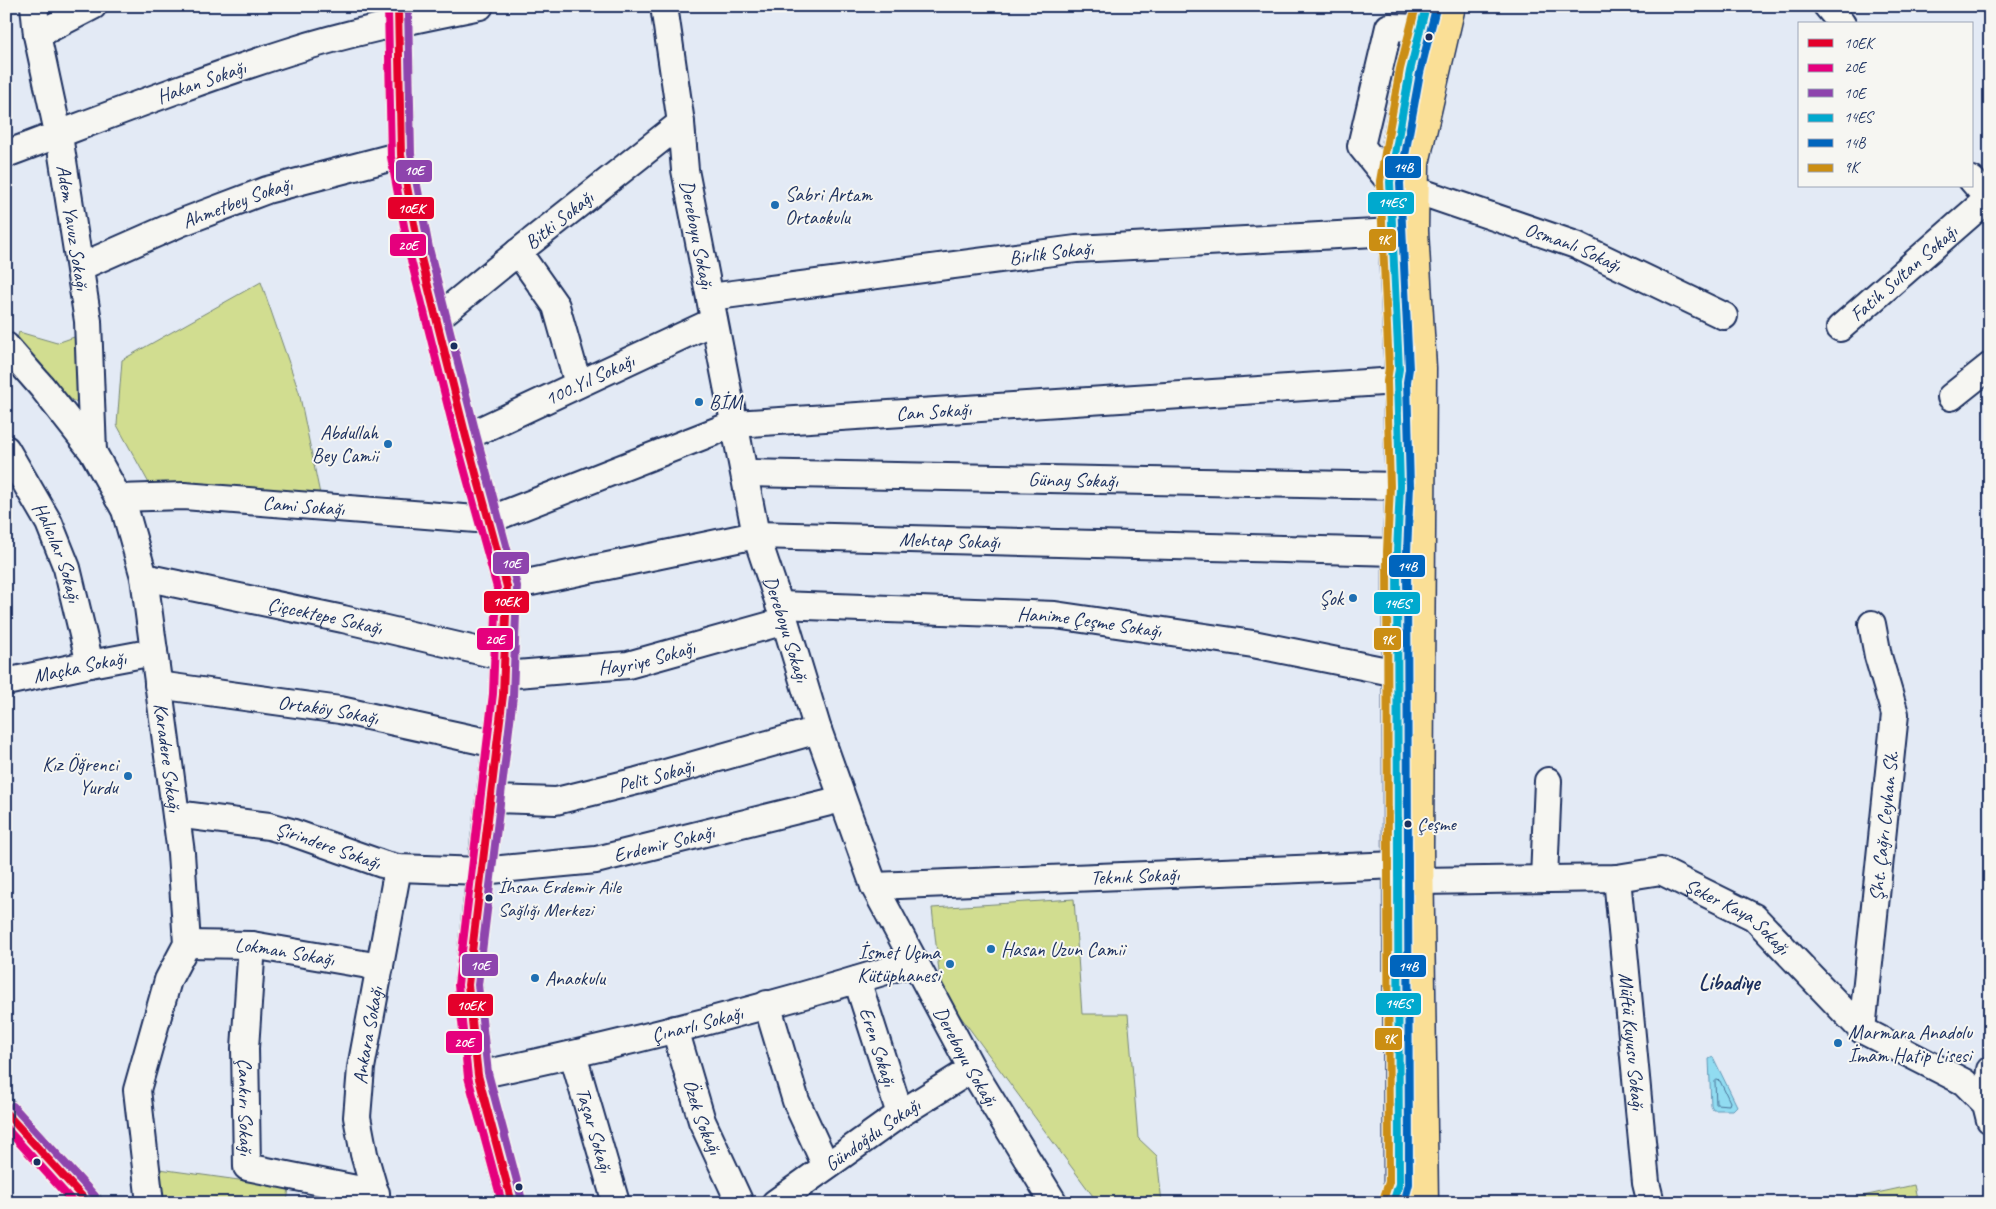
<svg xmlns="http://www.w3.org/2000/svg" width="1996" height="1209" viewBox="0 0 1996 1209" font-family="Caveat,sans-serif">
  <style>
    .green { fill: #d1dd90; stroke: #768677 }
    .water { fill: #91dcf1; stroke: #6297b6 }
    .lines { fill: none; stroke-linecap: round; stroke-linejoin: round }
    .shore { stroke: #4a7499; stroke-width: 1 }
    .minor-casing { stroke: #1b2f5e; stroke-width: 30 }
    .major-casing { stroke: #1b2f5e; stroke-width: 31 }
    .minor { stroke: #f6f6f2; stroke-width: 26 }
    .major { stroke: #fadf96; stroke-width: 28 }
    .bus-1-casing { stroke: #f6f6f2; stroke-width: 11 }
    .bus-2-casing { stroke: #f6f6f2; stroke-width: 11 }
    .bus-3-casing { stroke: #f6f6f2; stroke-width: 11 }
    .bus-4-casing { stroke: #f6f6f2; stroke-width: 11 }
    .bus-5-casing { stroke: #f6f6f2; stroke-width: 11 }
    .bus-6-casing { stroke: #f6f6f2; stroke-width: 11 }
    .bus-1 { stroke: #e4002b; stroke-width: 8 }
    .bus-2 { stroke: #e5007d; stroke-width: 8 }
    .bus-3 { stroke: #8e44ad; stroke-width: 8 }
    .bus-4 { stroke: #00a9ce; stroke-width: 8 }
    .bus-5 { stroke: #0065bd; stroke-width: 8 }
    .bus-6 { stroke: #cb8e13; stroke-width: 8 }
    .bus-dot { fill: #1b2f5e; stroke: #f6f6f2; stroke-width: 2 }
    .poi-dot { fill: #1f6fb2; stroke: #f6f6f2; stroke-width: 2 }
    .labels { text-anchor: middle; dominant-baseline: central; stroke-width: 4; stroke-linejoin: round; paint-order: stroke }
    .bus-label { font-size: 19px; fill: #1b2f5e; stroke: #f6f6f2; text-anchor: start }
    .street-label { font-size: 20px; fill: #1b2f5e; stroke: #f6f6f2 }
    .poi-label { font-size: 20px; fill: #1b2f5e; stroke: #f6f6f2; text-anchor: start }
    .quarter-label { font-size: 22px; font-weight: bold; fill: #1b2f5e; stroke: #f6f6f2 }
    .line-badge { stroke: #f6f6f2; stroke-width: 2 }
    .badge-label { font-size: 14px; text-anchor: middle; font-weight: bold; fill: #fff }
  </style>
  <rect width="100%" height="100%" fill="#e3eaf5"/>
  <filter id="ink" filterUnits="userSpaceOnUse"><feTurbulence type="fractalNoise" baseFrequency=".02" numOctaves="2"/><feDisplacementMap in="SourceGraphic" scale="10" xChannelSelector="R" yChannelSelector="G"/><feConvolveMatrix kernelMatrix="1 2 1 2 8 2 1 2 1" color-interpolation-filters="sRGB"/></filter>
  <g filter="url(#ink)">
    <g class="green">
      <polygon points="261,282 299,392 322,504 151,487 117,425 122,360"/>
      <polygon points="19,332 57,343 80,335 85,402 73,401 16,343"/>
      <polygon points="1074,899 1082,1014 1128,1014 1138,1138 1157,1156 1162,1203 1098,1203 941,990 932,908"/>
      <polygon points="145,1167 289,1187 287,1203 143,1203"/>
      <polygon points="1914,1185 1918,1203 1850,1203 1849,1199"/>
    </g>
    <polygon class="water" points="1713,1057 1737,1106 1733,1110 1713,1110 1711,1106 1709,1059"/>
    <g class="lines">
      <polygon class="shore" points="1717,1080 1720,1081 1730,1102 1729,1105 1716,1104 1715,1082"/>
      <defs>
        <g id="minor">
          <path id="s1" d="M 34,6 L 37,35 L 60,142 L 88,321 L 93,452"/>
          <polyline points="398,6 401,155 419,250 466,437 507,587 503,695 481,871 468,985 478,1075 512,1203"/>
          <path id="s2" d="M 664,6 L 681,123 L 685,170 L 756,535 L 785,621 L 818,730 L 874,886 L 972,1069 L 1054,1203"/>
          <polyline points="1827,6 1842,24"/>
          <polyline points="37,35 93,6"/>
          <path id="s3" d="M 6,154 C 100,119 193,82 288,52 C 350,32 416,19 480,6"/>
          <polyline points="1972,180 1990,201"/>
          <polyline points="1390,182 1361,146 1389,27 1421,28"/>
          <path id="s4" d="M 1415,190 L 1576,245 L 1724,316"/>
          <polyline points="518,252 556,306 578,384"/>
          <path id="s5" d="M 80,267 L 180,223 L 267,190 L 401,155"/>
          <path id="s6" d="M 710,297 L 1076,249 L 1393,232"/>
          <path id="s7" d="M 436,319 L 518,252 L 681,123"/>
          <path id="s8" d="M 1840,328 L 1990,197"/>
          <path id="s9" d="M 6,346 L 42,387 L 93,452 L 125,510 L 144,577 L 181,853 L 187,944 L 168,980 L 137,1090 L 150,1203"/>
          <polyline points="1951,397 1990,366"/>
          <path id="s10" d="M 466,437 L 714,321"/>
          <path id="s11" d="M 6,449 L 49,523 L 67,568 L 90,664"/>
          <path id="s12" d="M 745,473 L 1400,486"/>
          <path id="s13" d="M 118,498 L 184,496 L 489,520 L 734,424 L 1397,381"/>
          <path id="s14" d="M 144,577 L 343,619 L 505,657"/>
          <path id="s15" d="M 507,587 L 756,535 L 1397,552"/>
          <path id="s16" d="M 779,605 L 1055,615 L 1253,644 L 1397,673"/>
          <path id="s17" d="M 504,675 L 628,665 L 785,621"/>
          <path id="s18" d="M 6,682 L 90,664 L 154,652"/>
          <path id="s19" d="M 158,685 L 340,710 L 496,744"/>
          <path id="s20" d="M 490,799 L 556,801 L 637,781 L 818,730"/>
          <path id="s21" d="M 176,814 L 269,826 L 291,832 L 382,864 L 398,868 L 481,871 L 596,860 L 842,799"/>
          <path id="s22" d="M 1617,878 L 1646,1183 L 1651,1203"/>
          <polyline points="1544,879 1548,781"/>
          <path id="s23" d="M 1420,881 L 1617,878 L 1661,871 L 1754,917 L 1862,1030 L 1964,1082 L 1986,1104 L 1990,1120"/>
          <path id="s24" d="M 874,886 L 1398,865"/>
          <path id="s25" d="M 187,944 L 252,945 L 380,967"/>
          <path id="s26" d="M 252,945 L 245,1048 L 247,1167 L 376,1193"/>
          <path id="s27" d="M 857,980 L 900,1114"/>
          <polyline points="767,1004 796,1101 826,1166"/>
          <path id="s28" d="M 675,1029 L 702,1121 L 740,1203"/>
          <path id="s29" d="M 1862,1030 L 1895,714 L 1878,656 L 1872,624"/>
          <path id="s30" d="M 573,1055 L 616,1203"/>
          <path id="s31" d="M 478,1075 C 625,1044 771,1007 915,962"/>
          <polyline points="1986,1104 1990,1070"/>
          <polyline points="6,1113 88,1203"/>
          <path id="s32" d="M 378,1203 L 364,1154 L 357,1117 L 361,1068 L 398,868"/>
          <path id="s33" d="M 775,1203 L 900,1114 L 972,1069"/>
        </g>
        <g id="major">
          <polyline points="1398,1203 1397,673 1397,552 1400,486 1397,381 1399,369 1390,182 1410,71 1426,6"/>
          <polyline points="1424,1203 1419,848 1422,368 1414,231 1415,163 1451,6"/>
        </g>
      </defs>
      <use href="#minor" class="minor-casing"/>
      <use href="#major" class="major-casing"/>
      <use href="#minor" class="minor"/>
      <use href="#major" class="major"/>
      <defs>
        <g id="bus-1">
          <polyline points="398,6 401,155 419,250 466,437 507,587 503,695 468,985 478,1075 512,1203"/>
          <polyline points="6,1113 88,1203"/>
        </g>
        <g id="bus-2">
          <polyline points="388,6 391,157 409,252 456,439 497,588 493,694 458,985 468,1077 502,1203"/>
          <polyline points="6,1128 74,1203"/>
        </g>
        <g id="bus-3">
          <polyline points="408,6 411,154 429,248 476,434 517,586 513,696 478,985 488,1073 522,1200"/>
          <polyline points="13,1106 95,1196"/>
        </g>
        <polyline id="bus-4" points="1393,1203 1399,1184 1397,552 1400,486 1397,381 1399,369 1390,182 1410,71 1426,6"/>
        <polyline id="bus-5" points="1404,1203 1409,1184 1407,552 1410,486 1407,382 1409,369 1400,183 1420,73 1436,8"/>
        <polyline id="bus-6" points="1383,1200 1389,1182 1387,552 1390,486 1387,381 1389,368 1380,181 1400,69 1416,6"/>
      </defs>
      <use href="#bus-1" class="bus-1-casing"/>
      <use href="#bus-2" class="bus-2-casing"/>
      <use href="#bus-3" class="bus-3-casing"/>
      <use href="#bus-4" class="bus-4-casing"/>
      <use href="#bus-5" class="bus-5-casing"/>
      <use href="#bus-6" class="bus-6-casing"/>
      <use href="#bus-1" class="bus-1"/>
      <use href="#bus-2" class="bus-2"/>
      <use href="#bus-3" class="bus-3"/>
      <use href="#bus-4" class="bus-4"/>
      <use href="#bus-5" class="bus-5"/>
      <use href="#bus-6" class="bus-6"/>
    </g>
  </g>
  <g class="bus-dot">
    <circle cx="1429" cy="37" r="4.5"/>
    <circle cx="454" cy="346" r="4.5"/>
    <circle cx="1408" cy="824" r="4.5"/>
    <circle cx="489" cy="898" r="4.5"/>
    <circle cx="37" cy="1162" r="4.5"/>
    <circle cx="519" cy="1187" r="4.5"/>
  </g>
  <g class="poi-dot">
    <circle cx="775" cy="205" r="5"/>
    <circle cx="699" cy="402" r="5"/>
    <circle cx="388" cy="444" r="5"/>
    <circle cx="1353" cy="598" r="5"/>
    <circle cx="128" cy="776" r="5"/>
    <circle cx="991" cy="949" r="5"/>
    <circle cx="950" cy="964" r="5"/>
    <circle cx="535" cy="978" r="5"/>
    <circle cx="1838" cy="1043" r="5"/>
  </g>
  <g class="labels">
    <g class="bus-label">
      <text x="1417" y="824">Çeşme</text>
      <text x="498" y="887">İhsan Erdemir Aile<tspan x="498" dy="23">Sağlığı Merkezi</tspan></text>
    </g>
    <g class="street-label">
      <text stroke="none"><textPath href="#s3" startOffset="208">Hakan Sokağı</textPath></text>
      <text stroke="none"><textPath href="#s5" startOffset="170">Ahmetbey Sokağı</textPath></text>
      <text stroke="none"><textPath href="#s7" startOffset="158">Bitki Sokağı</textPath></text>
      <text stroke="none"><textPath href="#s1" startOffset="225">Adem Yavuz Sokağı</textPath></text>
      <text stroke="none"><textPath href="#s2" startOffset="231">Dereboyu Sokağı</textPath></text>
      <text stroke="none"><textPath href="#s4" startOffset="168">Osmanlı Sokağı</textPath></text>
      <text stroke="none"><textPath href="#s6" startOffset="344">Birlik Sokağı</textPath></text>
      <text stroke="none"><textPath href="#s8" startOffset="84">Fatih Sultan Sokağı</textPath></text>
      <text stroke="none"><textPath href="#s10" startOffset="136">100.Yıl Sokağı</textPath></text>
      <text stroke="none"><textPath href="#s13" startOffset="835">Can Sokağı</textPath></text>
      <text stroke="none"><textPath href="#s12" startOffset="328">Günay Sokağı</textPath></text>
      <text stroke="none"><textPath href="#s13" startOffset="186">Cami Sokağı</textPath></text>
      <text stroke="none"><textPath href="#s15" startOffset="448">Mehtap Sokağı</textPath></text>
      <text stroke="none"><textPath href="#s11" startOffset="116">Halıcılar Sokağı</textPath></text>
      <text stroke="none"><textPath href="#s14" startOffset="185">Çiçcektepe Sokağı</textPath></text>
      <text stroke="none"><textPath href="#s16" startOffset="311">Hanime Çeşme Sokağı</textPath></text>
      <text stroke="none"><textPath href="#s2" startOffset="636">Dereboyu Sokağı</textPath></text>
      <text stroke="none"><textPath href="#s17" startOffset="144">Hayriye Sokağı</textPath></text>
      <text stroke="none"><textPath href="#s18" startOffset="75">Maçka Sokağı</textPath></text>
      <text stroke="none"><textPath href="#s19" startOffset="172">Ortaköy Sokağı</textPath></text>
      <text stroke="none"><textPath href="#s9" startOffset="455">Karadere Sokağı</textPath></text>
      <text stroke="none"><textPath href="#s20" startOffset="169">Pelit Sokağı</textPath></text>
      <text stroke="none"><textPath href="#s29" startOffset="205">Şht. Çağrı Ceyhan Sk.</textPath></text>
      <text stroke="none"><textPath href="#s21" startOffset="498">Erdemir Sokağı</textPath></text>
      <text stroke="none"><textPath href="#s21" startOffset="156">Şirindere Sokağı</textPath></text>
      <text stroke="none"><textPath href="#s24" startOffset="261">Teknık Sokağı</textPath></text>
      <text stroke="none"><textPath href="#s23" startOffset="331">Şeker Kaya Sokağı</textPath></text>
      <text stroke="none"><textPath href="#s25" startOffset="98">Lokman Sokağı</textPath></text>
      <text stroke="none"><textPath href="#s31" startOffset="225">Çınarlı Sokağı</textPath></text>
      <text stroke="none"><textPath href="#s32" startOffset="171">Ankara Sokağı</textPath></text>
      <text stroke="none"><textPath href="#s22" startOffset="164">Müftü Kuyusu Sokağı</textPath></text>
      <text stroke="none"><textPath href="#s27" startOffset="70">Eren Sokağı</textPath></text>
      <text stroke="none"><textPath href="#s2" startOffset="1101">Dereboyu Sokağı</textPath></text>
      <text stroke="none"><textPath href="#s26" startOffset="162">Çankırı Sokağı</textPath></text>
      <text stroke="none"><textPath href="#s28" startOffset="92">Özek Sokağı</textPath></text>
      <text stroke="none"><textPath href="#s30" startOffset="78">Taşar Sokağı</textPath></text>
      <text stroke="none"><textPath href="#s33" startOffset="119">Gündoğdu Sokağı</textPath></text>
    </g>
    <g class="poi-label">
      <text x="785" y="194">Sabri Artam<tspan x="785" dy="23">Ortaokulu</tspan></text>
      <text x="709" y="402">BİM</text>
      <text x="378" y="432" text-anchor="end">Abdullah<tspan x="378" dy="23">Bey Camii</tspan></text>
      <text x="1343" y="598" text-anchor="end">Şok</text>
      <text x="118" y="764" text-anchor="end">Kız Öğrenci<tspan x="118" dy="23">Yurdu</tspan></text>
      <text x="1001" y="949">Hasan Uzun Camii</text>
      <text x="940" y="952" text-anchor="end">İsmet Uçma<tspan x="940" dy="23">Kütüphanesi</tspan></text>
      <text x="545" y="978">Anaokulu</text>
      <text x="1848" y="1032">Marmara Anadolu<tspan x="1848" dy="23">İmam Hatip Lisesi</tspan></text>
    </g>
    <g class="quarter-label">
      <text x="1729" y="983">Libadiye</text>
    </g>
  </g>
  <g class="line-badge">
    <rect x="1384" y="155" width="38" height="24" rx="5" fill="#0065bd"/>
    <rect x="395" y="159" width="38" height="24" rx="5" fill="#8e44ad"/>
    <rect x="1367" y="191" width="48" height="24" rx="5" fill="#00a9ce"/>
    <rect x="387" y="196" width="48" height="24" rx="5" fill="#e4002b"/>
    <rect x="1368" y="228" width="29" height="24" rx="5" fill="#cb8e13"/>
    <rect x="389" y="233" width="38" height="24" rx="5" fill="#e5007d"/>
    <rect x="492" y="551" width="38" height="24" rx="5" fill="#8e44ad"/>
    <rect x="1388" y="554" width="38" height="24" rx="5" fill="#0065bd"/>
    <rect x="483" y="590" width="47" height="24" rx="5" fill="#e4002b"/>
    <rect x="1373" y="591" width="48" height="24" rx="5" fill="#00a9ce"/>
    <rect x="1373" y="627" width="29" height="24" rx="5" fill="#cb8e13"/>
    <rect x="476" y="627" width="38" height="24" rx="5" fill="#e5007d"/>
    <rect x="461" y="953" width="38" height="24" rx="5" fill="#8e44ad"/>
    <rect x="1389" y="954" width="38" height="24" rx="5" fill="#0065bd"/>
    <rect x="1375" y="992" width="47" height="24" rx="5" fill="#00a9ce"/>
    <rect x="447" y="993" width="47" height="24" rx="5" fill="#e4002b"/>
    <rect x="1374" y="1027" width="29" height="24" rx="5" fill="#cb8e13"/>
    <rect x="445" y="1030" width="38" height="24" rx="5" fill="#e5007d"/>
  </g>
  <g class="badge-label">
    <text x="1403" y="172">14B</text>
    <text x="414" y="175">10E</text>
    <text x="1391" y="207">14ES</text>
    <text x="411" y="213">10EK</text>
    <text x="1383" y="244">9K</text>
    <text x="408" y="250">20E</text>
    <text x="511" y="568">10E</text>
    <text x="1407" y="571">14B</text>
    <text x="506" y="606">10EK</text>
    <text x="1397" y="608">14ES</text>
    <text x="1387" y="644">9K</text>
    <text x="495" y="644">20E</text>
    <text x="480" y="970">10E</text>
    <text x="1408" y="971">14B</text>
    <text x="1398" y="1008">14ES</text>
    <text x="470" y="1010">10EK</text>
    <text x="1389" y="1043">9K</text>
    <text x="464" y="1047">20E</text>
  </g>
  <rect width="1996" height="1209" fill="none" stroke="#f6f6f2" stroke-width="25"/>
  <rect x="12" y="12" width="1971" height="1184" fill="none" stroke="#1b2f5e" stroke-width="2" filter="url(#ink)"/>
  <rect x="1798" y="22" width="175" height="165" fill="#f6f6f2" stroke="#9ea6b7"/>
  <rect x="1808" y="39" width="25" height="8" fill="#e4002b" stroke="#9ea6b7"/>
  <text x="1844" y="48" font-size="15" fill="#1b2f5e">10EK</text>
  <rect x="1808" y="64" width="25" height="8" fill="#e5007d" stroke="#9ea6b7"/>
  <text x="1844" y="72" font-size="15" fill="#1b2f5e">20E</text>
  <rect x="1808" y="89" width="25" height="8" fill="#8e44ad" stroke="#9ea6b7"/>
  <text x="1844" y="98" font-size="15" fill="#1b2f5e">10E</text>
  <rect x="1808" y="114" width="25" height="8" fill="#00a9ce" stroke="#9ea6b7"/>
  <text x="1844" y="122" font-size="15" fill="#1b2f5e">14ES</text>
  <rect x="1808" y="139" width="25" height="8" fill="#0065bd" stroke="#9ea6b7"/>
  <text x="1844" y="148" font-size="15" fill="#1b2f5e">14B</text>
  <rect x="1808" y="164" width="25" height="8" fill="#cb8e13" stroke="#9ea6b7"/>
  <text x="1844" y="172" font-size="15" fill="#1b2f5e">9K</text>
</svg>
